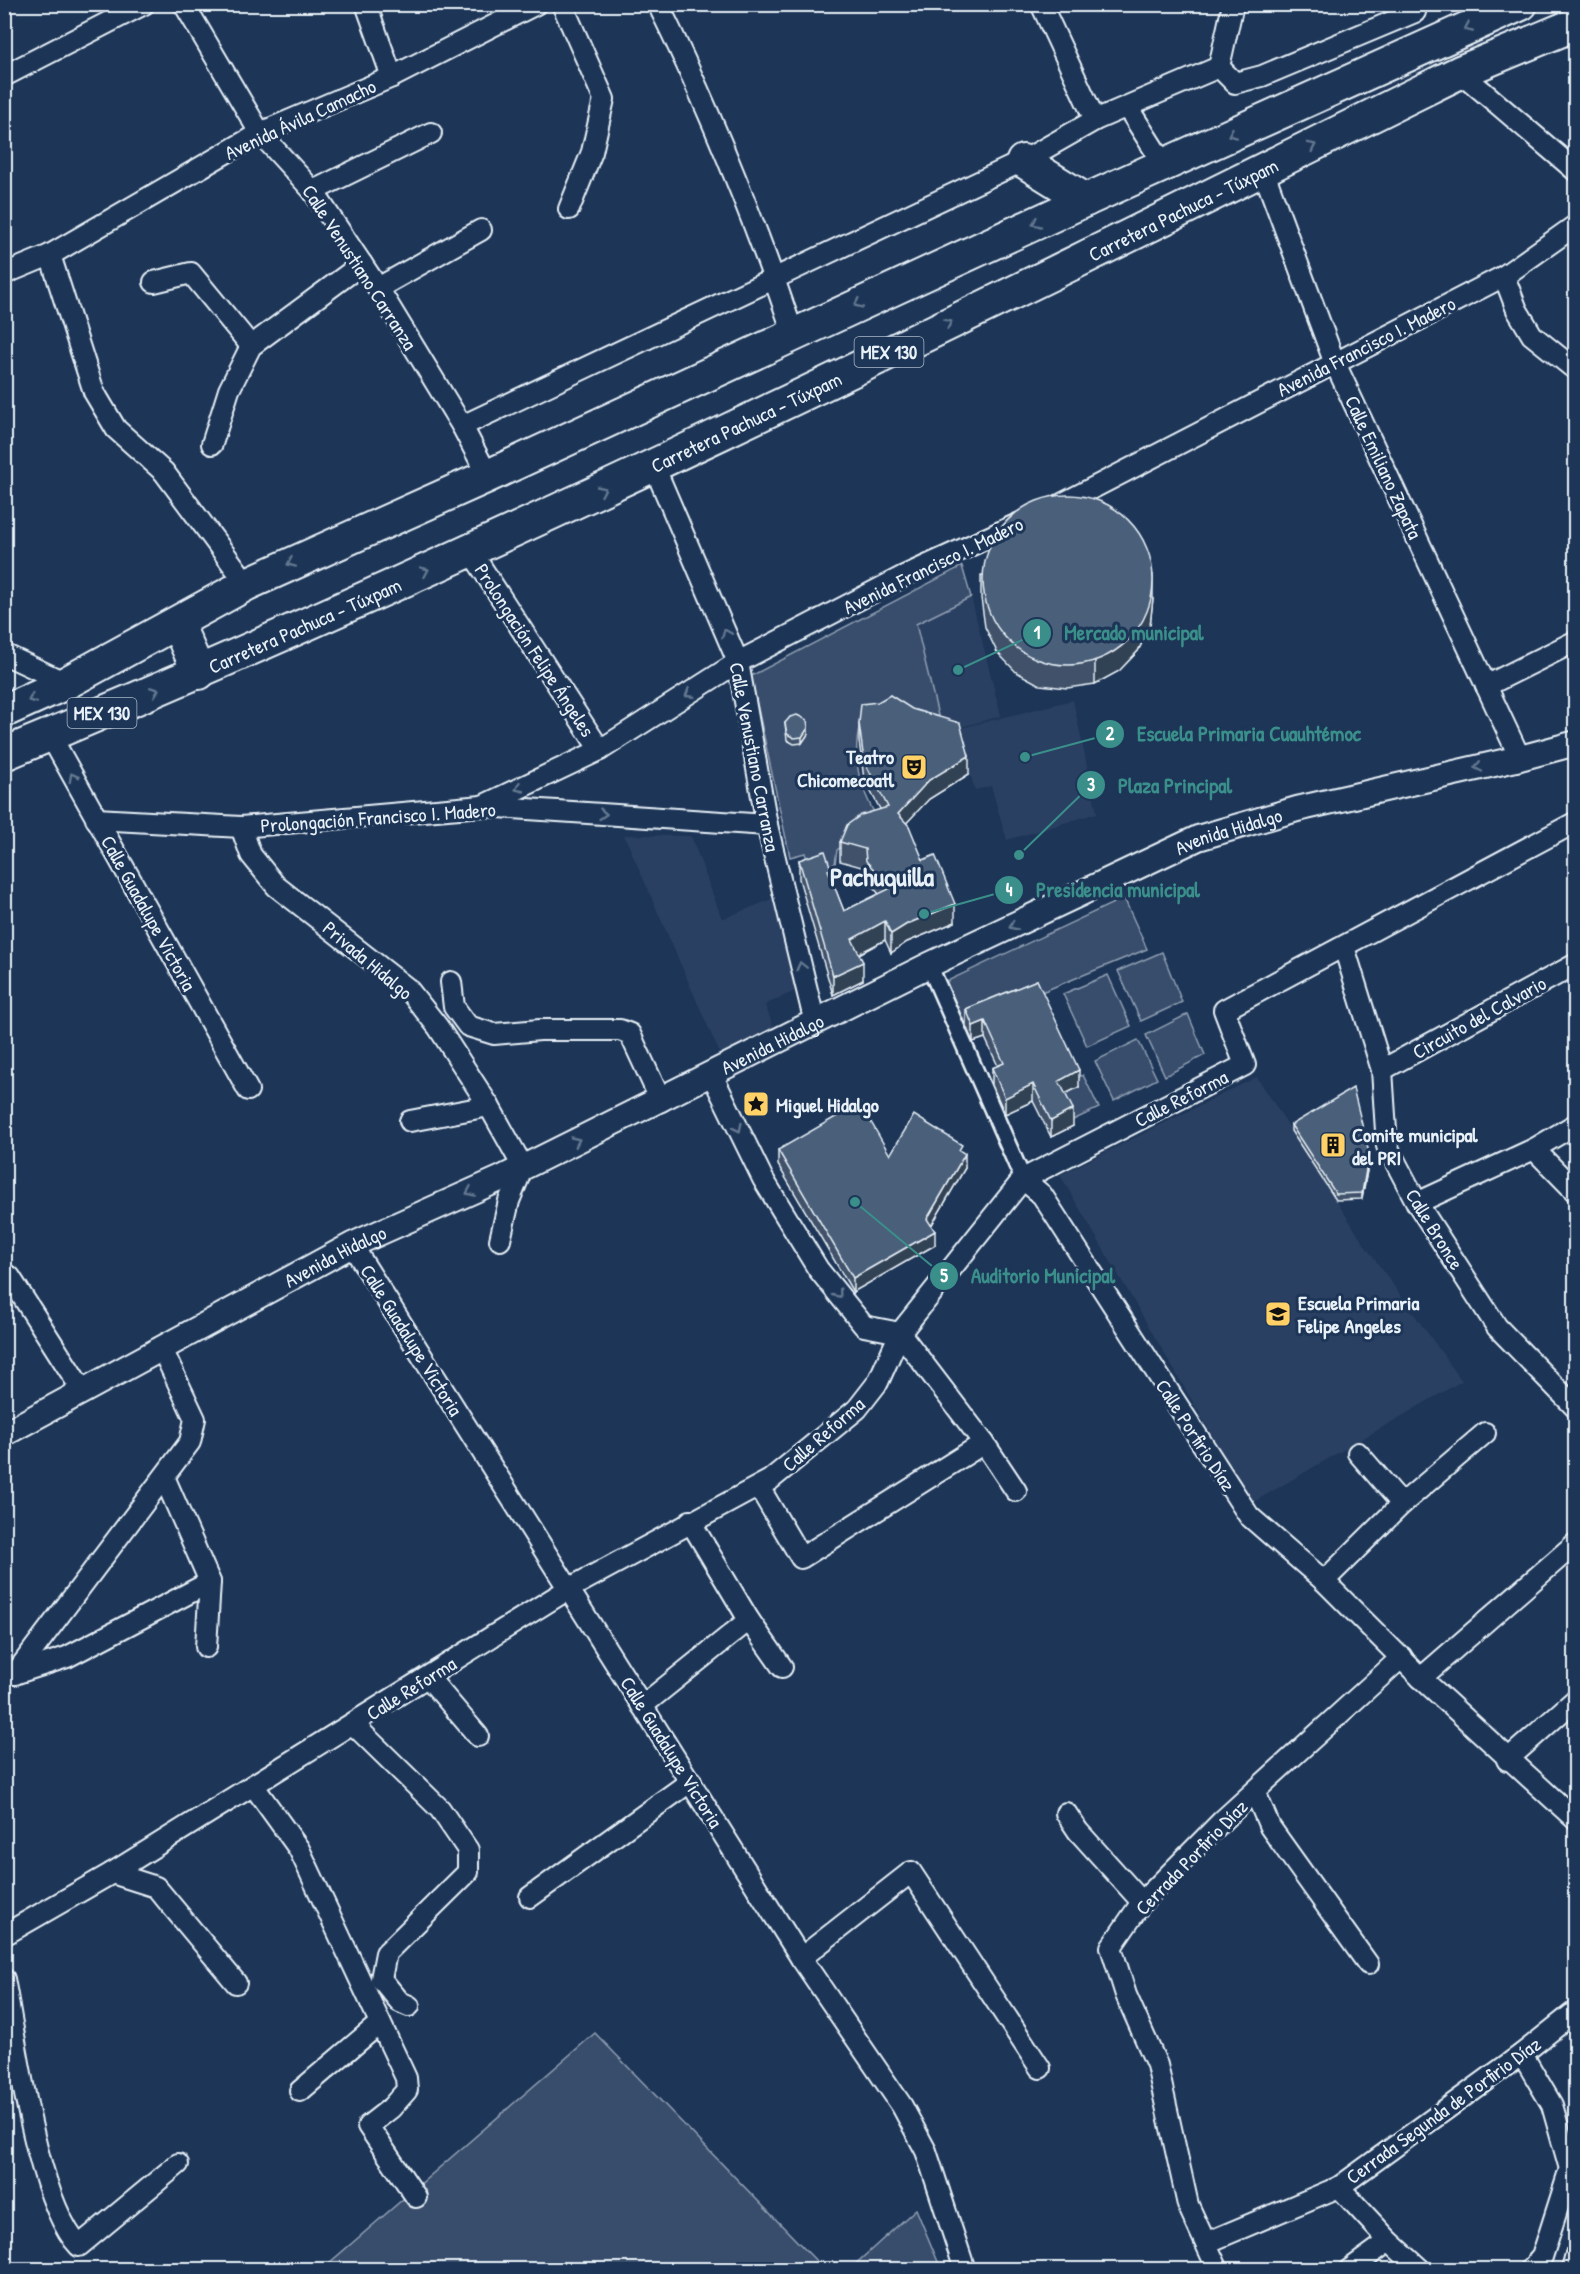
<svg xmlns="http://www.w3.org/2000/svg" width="1580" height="2274" viewBox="0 0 1580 2274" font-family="'Patrick Hand',sans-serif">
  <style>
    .built { fill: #2a4162 }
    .green { fill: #374d6c; stroke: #909fb2; stroke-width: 1.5 }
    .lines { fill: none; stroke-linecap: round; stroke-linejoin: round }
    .pedestrian-casing { stroke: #e8f1f8; stroke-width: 20 }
    .minor-casing { stroke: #e8f1f8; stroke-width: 24 }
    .tertiary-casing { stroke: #e8f1f8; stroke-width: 28 }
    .primary-casing { stroke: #e8f1f8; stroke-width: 36 }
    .pedestrian { stroke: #1d3557; stroke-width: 15 }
    .minor { stroke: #1d3557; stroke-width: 20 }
    .tertiary { stroke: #1d3557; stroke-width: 24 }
    .primary { stroke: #1d3557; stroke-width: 32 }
    .wall { fill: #3f5169; stroke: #e8f1f8; stroke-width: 1.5 }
    .shaded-wall { fill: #334255; stroke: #e8f1f8; stroke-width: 1.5 }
    .building { fill: #495e7a; stroke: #e8f1f8; stroke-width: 1.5 }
    .oneway { stroke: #64778f }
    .labels { text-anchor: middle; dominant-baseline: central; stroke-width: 6; stroke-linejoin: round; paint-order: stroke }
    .shield { fill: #1d3557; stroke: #abb9c8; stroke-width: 1.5 }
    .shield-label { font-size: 18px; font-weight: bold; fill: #e8f1f8 }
    .street-label { font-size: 20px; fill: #e8f1f8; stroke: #1d3557 }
    .poi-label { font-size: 20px; font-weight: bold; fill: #e8f1f8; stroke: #1d3557; text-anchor: start }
    .district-label { font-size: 26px; font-weight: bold; fill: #e8f1f8; stroke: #1d3557 }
    .leader { fill: none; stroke: #3a8f8a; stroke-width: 2 }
    .callout-dot { fill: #3a8f8a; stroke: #1d3557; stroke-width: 2 }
    .mark-label { font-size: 18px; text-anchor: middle; font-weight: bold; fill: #fff }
    .callout-label { font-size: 21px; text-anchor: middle; font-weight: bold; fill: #3a8f8a; stroke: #1d3557; stroke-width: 6; stroke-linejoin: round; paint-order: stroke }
  </style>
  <rect width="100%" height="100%" fill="#1d3557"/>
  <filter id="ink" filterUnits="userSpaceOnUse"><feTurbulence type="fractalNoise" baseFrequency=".0167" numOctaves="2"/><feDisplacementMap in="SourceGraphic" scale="12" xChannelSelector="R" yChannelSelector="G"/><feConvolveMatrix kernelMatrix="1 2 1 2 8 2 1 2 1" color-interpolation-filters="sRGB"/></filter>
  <g filter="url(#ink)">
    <g class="built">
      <polygon points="971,597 1001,716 942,732 916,623"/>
      <polygon points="1073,700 1097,813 1007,840 991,786 975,790 957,729"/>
      <polygon points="624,835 691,836 722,919 772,899 797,990 765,1005 774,1028 720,1054"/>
      <polygon points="1257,1077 1366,1247 1462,1381 1252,1503 1060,1175"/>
    </g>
    <g class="green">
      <path d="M 962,566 L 971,597 L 916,624 L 942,732 L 860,723 C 851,763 860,787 879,822 L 837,850 L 835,864 L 811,873 L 805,853 L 790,857 L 751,676 Z"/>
      <polygon points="1124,898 1147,949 961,1025 943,983"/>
      <polygon points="1162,952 1182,1002 1141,1021 1118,971"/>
      <polygon points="1108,975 1131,1026 1087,1046 1063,994"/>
      <polygon points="1188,1014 1205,1055 1165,1076 1146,1035"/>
      <polygon points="1138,1040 1157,1079 1114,1101 1095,1061"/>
      <polygon points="1083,1075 1099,1108 1071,1121 1059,1097 1079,1086 1075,1079"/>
      <polygon points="595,2033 824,2269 321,2270"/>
      <polygon points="916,2209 941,2269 850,2269"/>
    </g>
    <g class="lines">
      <defs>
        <polyline id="pedestrian" points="929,965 1023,1179"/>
        <g id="minor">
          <polyline points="184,4 260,133 313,191 378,288 462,426 488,476"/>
          <polyline points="366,4 392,77"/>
          <polyline points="562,4 604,99 592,152 569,209"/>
          <path d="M 658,4 C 710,110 755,222 793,333"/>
          <polyline points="1041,4 1095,120"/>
          <polyline points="1219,67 1235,83 1262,76 1415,12"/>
          <polyline points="1219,67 1233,4"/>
          <polyline points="1460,72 1576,171"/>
          <polyline points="4,76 144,4"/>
          <polyline points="1128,108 1164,165"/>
          <polyline points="1263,170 1334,361 1520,758"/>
          <polyline points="313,191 431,133"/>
          <polyline points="50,255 94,392 116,429 164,472 247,584"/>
          <polyline points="4,274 50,255 260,133 392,77 536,4"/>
          <polyline points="1504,276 1517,310 1532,335 1572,367"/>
          <polyline points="154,282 191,273 251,346"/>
          <polyline points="378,288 481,230"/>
          <polyline points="462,426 1023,161 1095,120 1219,67"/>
          <polyline points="212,444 229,390 251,346 362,264"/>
          <polyline points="654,466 738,662 767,825 815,1023"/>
          <polyline points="1058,506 1504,276 1576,225"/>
          <polyline points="470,550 600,750"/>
          <polyline points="4,654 66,683"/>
          <polyline points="1486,686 1576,641"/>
          <polyline points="50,735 248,1090"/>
          <polyline points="482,806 600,750 738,662 904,576 1020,523"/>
          <polyline points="96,819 241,827 482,806 767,825"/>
          <polyline points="241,827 251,855 276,886 408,989 438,1027 489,1106 523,1167 509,1201 500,1240"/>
          <polyline points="1344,947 1382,1070 1387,1146 1417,1203 1497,1327 1576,1408"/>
          <polyline points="451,982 454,1007 468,1026 494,1034 540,1030 620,1030 630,1034 661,1101"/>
          <polyline points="1382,1070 1576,964"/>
          <polyline points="712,1075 763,1179 818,1269 864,1326 900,1333 984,1443 1016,1491"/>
          <polyline points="410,1121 489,1106"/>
          <polyline points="1534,1149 1576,1192"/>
          <polyline points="1023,1179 1042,1195 1249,1516 1324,1581 1421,1678 1576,1820"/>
          <polyline points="1417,1203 1534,1149 1576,1124"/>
          <polyline points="352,1245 801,1958 902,2106 926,2151 965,2270"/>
          <polyline points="4,1274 10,1277 82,1390"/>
          <polyline points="1358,1453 1402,1504"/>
          <polyline points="165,1479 210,1582 206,1647"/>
          <polyline points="759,1487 801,1558 984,1443"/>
          <polyline points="690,1521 749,1620 782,1667"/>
          <polyline points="1324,1581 1402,1504 1485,1433"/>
          <polyline points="14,1674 67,1657 210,1582"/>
          <polyline points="15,1674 190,1442 195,1419 162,1349"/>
          <polyline points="428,1677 478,1736"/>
          <polyline points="1421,1678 1576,1543"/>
          <polyline points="642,1706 749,1620"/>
          <polyline points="353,1724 440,1809 468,1850 468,1872 386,1953 381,1979 400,2002 409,2006"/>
          <polyline points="1507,1760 1576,1699"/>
          <polyline points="253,1785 299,1849 406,2078 407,2090 391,2108 368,2126 416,2197"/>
          <polyline points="1255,1792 1270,1827 1368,1964"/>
          <polyline points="1066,1813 1078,1831 1142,1902"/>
          <polyline points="112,1873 156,1887 236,1983"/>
          <polyline points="530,1897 691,1781"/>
          <polyline points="4,1935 112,1873 570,1588 770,1480 857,1409 878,1382 900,1333 1023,1179 1245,1065 1224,1010 1576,822"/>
          <polyline points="801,1958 911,1872 1040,2068"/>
          <path d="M 4,1979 C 17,2045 36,2200 79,2246 L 178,2164"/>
          <polyline points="1522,2054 1552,2105 1570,2169 1576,2176"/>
          <polyline points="300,2091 380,2023"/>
          <polyline points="1339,2187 1389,2241 1421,2270"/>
          <polyline points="1206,2243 1339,2187 1522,2054 1576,2011"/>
          <polyline points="1218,2270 1188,2205 1157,2065 1126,1995 1111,1947 1142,1902 1223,1820 1402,1657"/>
          <polyline points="1349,2270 1389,2241"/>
          <polyline points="1530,2270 1542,2257 1570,2169"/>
          <polyline points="1572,2270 1576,2255"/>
        </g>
        <g id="tertiary">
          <path id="s1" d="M 4,1434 L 352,1245 L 502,1178 L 929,965 L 1198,838 L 1297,809 L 1520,758 L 1576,743"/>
        </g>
        <g id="primary">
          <polyline points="1023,161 1086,200"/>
          <polyline points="177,623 199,673"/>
          <polyline points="4,711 66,683 247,584 488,476 1086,200 1521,4"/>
          <path id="s2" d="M 4,754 C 500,549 980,310 1460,72 L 1576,24"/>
        </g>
      </defs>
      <use href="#pedestrian" class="pedestrian-casing"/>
      <use href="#minor" class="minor-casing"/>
      <use href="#tertiary" class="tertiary-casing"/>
      <use href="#primary" class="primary-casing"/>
      <use href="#pedestrian" class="pedestrian"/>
      <use href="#minor" class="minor"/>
      <use href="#tertiary" class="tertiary"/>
      <use href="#primary" class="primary"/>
    </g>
    <g class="wall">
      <polygon points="981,575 1153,598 1150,626 1138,651 1119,671 1095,684 1067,688 1040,685 1016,672 997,652 985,627 981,598"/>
      <polygon points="785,723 808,734 802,743 794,744 787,740"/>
      <polygon points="859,723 969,774 929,799 906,823 923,860 955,922 907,942 891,953 885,940 859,954 863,980 833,995 799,879 799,860 831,878 844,911 879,894 866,879 865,868 840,861 840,842 880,809 864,779 859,741"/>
      <polygon points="1037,980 1079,1087 1065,1094 1073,1126 1051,1137 1033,1101 1005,1114 992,1085 992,1068 998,1066 985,1038 973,1042 966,1026 966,1009"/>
      <polygon points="1291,1125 1369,1159 1362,1199 1336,1200 1291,1131"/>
      <polygon points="778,1150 890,1155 962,1152 965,1168 931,1226 935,1245 853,1292 778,1165"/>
    </g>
    <g class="shaded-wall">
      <polygon points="1153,576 1153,598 1150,626 1138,651 1119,671 1095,684 1095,661"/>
      <polygon points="808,728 808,734 802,743 802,737"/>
      <polygon points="969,756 969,774 929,799 898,832 898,814 929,780"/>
      <polygon points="955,904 955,922 907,942 891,953 891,934 907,924"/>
      <polygon points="885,921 885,940 852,957 852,939"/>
      <polygon points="863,962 863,980 833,995 833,976"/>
      <polygon points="985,1021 985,1038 973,1042 973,1026"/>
      <polygon points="1079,1070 1079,1087 1059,1097 1059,1081"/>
      <polygon points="1033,1084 1033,1101 1005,1114 1005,1098"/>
      <polygon points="1073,1109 1073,1126 1051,1137 1051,1121"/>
      <polygon points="1369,1153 1369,1159 1362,1199 1362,1193"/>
      <polygon points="965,1154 965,1168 927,1233 927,1219"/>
      <polygon points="935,1231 935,1245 853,1292 853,1278"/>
    </g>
    <g class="building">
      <circle cx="1068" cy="580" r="85"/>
      <polygon points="890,695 912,709 960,723 969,756 929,780 898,814 909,826 923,860 935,855 955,904 907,924 891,934 885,921 852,939 863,962 833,976 799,860 825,851 831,869 828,870 844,911 891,888 866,861 865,849 840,842 847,825 861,815 888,807 864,761 859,723 861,704 878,702"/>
      <polygon points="797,715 807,720 808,728 802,737 794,738 787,734 785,723 790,717"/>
      <polygon points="1037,980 1079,1070 1059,1081 1073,1109 1051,1121 1033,1084 1005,1098 992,1068 1004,1063 985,1021 973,1026 966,1009"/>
      <polygon points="1353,1088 1369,1153 1362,1193 1336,1194 1291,1125"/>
      <polygon points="860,1103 890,1155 914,1115 962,1145 959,1150 965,1154 927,1219 935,1231 853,1278 778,1150"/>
    </g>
    <defs><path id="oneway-chevron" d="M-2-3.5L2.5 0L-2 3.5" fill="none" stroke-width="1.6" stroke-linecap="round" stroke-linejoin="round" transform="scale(1.5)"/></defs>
    <g class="oneway">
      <use href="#oneway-chevron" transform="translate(1468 28) rotate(156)"/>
      <use href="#oneway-chevron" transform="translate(1232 134) rotate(156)"/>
      <use href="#oneway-chevron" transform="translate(1312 146) rotate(-26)"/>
      <use href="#oneway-chevron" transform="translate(1036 223) rotate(155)"/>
      <use href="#oneway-chevron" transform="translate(858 304) rotate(155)"/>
      <use href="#oneway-chevron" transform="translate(948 323) rotate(-26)"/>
      <use href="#oneway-chevron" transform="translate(602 490) rotate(-25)"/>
      <use href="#oneway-chevron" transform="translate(291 563) rotate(156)"/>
      <use href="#oneway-chevron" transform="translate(425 571) rotate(-24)"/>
      <use href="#oneway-chevron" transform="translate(726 633) rotate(-113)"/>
      <use href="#oneway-chevron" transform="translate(155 691) rotate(-23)"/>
      <use href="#oneway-chevron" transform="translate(689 694) rotate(148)"/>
      <use href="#oneway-chevron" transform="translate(32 699) rotate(155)"/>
      <use href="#oneway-chevron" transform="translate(1478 767) rotate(168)"/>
      <use href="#oneway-chevron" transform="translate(73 777) rotate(-118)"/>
      <use href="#oneway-chevron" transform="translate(519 788) rotate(155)"/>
      <use href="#oneway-chevron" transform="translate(603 814) rotate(4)"/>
      <use href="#oneway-chevron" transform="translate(1013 926) rotate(155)"/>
      <use href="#oneway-chevron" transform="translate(801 966) rotate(-104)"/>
      <use href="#oneway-chevron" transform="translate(738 1128) rotate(64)"/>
      <use href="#oneway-chevron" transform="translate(576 1141) rotate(-25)"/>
      <use href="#oneway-chevron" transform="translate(470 1192) rotate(156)"/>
      <use href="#oneway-chevron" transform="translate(838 1294) rotate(51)"/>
    </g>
  </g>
  <defs>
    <symbol id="theatre-square" viewBox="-11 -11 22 22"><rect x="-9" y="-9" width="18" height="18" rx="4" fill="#ffd166" stroke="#1d3557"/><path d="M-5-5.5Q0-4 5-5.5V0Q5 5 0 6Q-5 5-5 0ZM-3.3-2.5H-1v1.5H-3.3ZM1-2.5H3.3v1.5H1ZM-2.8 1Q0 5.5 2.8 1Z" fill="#111"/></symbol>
    <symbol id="sight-square" viewBox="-11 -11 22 22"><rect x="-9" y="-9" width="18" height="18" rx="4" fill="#ffd166" stroke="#1d3557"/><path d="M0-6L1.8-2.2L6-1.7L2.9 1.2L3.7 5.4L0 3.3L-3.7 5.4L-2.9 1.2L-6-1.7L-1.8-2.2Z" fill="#111"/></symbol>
    <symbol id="building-square" viewBox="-11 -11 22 22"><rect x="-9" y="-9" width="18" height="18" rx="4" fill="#ffd166" stroke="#1d3557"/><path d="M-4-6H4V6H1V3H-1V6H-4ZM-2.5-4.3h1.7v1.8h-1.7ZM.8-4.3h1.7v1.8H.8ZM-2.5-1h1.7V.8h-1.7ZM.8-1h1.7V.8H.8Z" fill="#111"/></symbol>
    <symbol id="school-square" viewBox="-11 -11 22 22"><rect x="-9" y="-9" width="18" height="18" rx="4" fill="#ffd166" stroke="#1d3557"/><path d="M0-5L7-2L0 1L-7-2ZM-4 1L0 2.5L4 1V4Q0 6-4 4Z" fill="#111"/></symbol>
  </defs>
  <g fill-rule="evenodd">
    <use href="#theatre-square" x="899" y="752" width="30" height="30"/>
    <use href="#sight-square" x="741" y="1089" width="30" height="30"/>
    <use href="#building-square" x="1318" y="1130" width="30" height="30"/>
    <use href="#school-square" x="1263" y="1299" width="30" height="30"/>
  </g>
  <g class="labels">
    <g class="shield">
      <rect x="854.5" y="337" width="69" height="30" rx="4.5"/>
      <rect x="67.5" y="698" width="69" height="30" rx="4.5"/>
    </g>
    <g class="shield-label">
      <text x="889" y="352">MEX 130</text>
      <text x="102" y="713">MEX 130</text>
    </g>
    <g class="street-label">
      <text transform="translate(300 119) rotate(-25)">Avenida Ávila Camacho</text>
      <text stroke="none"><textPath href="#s2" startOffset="1299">Carretera Pachuca - Túxpam</textPath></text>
      <text transform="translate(360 267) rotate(57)">Calle Venustiano Carranza</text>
      <text transform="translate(1366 346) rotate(-27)">Avenida Francisco I. Madero</text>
      <text stroke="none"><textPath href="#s2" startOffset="813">Carretera Pachuca - Túxpam</textPath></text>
      <text transform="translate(1384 467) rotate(65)">Calle Emiliano Zapata</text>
      <text transform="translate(933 565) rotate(-26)">Avenida Francisco I. Madero</text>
      <text stroke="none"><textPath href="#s2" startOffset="327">Carretera Pachuca - Túxpam</textPath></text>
      <text transform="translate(535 650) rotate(57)">Prolongación Felipe Ángeles</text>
      <text transform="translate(755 757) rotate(79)">Calle Venustiano Carranza</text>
      <text transform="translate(378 817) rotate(-4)">Prolongación Francisco I. Madero</text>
      <text stroke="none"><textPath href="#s1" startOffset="1366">Avenida Hidalgo</textPath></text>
      <text transform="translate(149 913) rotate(61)">Calle Guadalupe Victoria</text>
      <text transform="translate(368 960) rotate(40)">Privada Hidalgo</text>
      <text transform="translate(1479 1017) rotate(-29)">Circuito del Calvario</text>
      <text stroke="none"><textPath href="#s1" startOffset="862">Avenida Hidalgo</textPath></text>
      <text transform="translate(1181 1098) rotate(-27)">Calle Reforma</text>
      <text transform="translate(1435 1229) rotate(58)">Calle Bronce</text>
      <text stroke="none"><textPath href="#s1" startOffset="376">Avenida Hidalgo</textPath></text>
      <text transform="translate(412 1340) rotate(58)">Calle Guadalupe Victoria</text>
      <text transform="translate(823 1434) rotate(-41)">Calle Reforma</text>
      <text transform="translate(1196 1435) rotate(57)">Calle Porfirio Díaz</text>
      <text transform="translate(411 1688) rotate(-32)">Calle Reforma</text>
      <text transform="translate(672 1752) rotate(58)">Calle Guadalupe Victoria</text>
      <text transform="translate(1191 1857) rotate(-46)">Cerrada Porfirio Díaz</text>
      <text transform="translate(1443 2110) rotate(-36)">Cerrada Segunda de Porfirio Díaz</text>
    </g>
    <g class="poi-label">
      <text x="894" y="756" text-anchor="end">Teatro<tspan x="894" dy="23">Chicomecoatl</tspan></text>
      <text x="776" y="1104">Miguel Hidalgo</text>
      <text x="1352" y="1134">Comite municipal<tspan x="1352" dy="23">del PRI</tspan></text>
      <text x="1298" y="1302">Escuela Primaria<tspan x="1298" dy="23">Felipe Angeles</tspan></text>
    </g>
    <g class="district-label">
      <text x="882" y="876">Pachuquilla</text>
    </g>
  </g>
  <path class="leader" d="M958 670L1037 633M1025 757L1110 734M1019 855L1091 785M924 914L1009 890M855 1202L944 1276"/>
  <g class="callout-dot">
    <circle cx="958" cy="670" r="6"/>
    <circle cx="1025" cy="757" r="6"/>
    <circle cx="1019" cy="855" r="6"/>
    <circle cx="924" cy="914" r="6"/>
    <circle cx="855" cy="1202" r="6"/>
    <circle cx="1037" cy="633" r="15"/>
    <circle cx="1110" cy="734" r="15"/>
    <circle cx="1091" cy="785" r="15"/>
    <circle cx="1009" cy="890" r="15"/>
    <circle cx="944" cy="1276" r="15"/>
  </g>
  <g class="mark-label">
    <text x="1037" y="639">1</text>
    <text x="1110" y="740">2</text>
    <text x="1091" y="791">3</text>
    <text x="1009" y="896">4</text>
    <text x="944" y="1282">5</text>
  </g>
  <g class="callout-label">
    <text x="1134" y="640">Mercado municipal</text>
    <text x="1249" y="741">Escuela Primaria Cuauhtémoc</text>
    <text x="1175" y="793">Plaza Principal</text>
    <text x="1118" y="897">Presidencia municipal</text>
    <text x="1043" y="1283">Auditorio Municipal</text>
  </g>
  <rect width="1580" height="2274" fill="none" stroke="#1d3557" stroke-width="24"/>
  <rect x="12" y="12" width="1556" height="2250" fill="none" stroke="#e8f1f8" stroke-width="2" filter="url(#ink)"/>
</svg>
